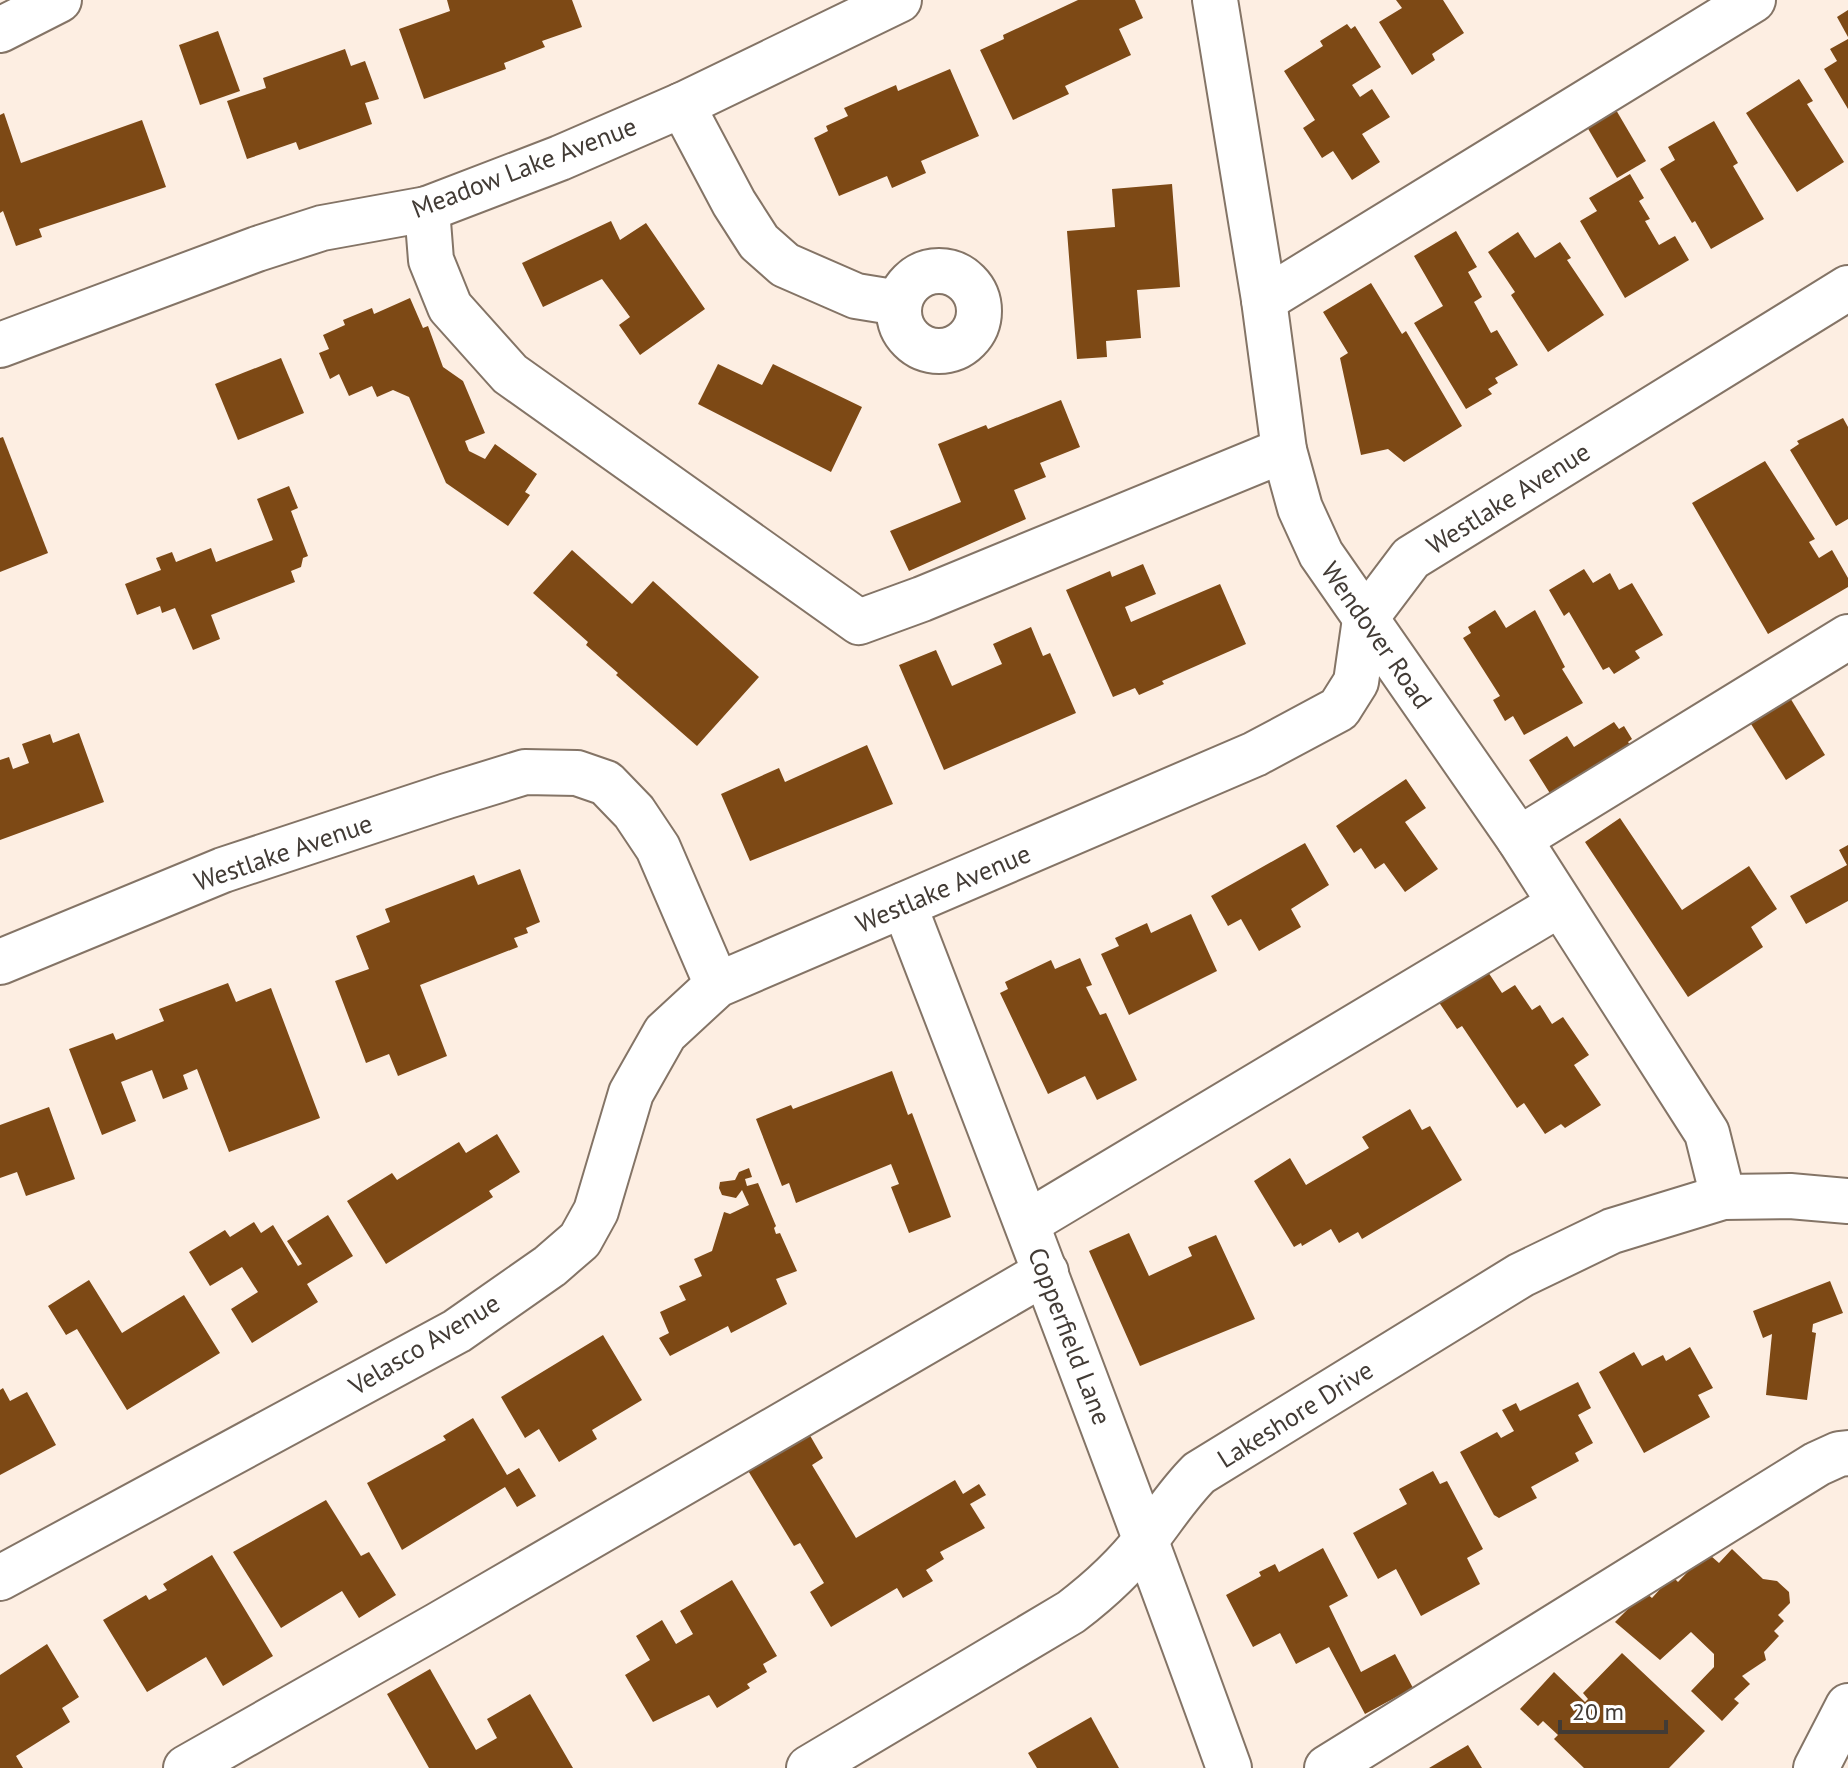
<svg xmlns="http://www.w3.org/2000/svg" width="1848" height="1768" viewBox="0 0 1848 1768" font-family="'PT Sans',sans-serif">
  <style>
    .building { fill: #7d4915 }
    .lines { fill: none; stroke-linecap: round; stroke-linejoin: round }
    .minor-casing { stroke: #847466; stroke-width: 48 }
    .minor { stroke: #fff; stroke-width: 44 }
    .labels { text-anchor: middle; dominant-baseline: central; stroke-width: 8; stroke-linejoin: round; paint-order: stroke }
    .street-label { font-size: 26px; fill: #423b35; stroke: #fff }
  </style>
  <rect width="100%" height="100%" fill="#fdeee2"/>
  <g class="building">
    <polygon points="447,0 572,0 582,27 542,41 545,47 504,63 506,69 424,99 399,29 450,11"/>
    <polygon points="1078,0 1135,0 1143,18 1119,29 1131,55 1065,86 1069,94 1013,120 980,50 1004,39 1003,35"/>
    <polygon points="1396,0 1443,0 1464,33 1432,54 1435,60 1412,75 1379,22 1402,8"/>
    <polygon points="1848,10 1848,37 1837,17"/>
    <polygon points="1347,24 1351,29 1355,26 1381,67 1352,85 1360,97 1372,89 1390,117 1362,134 1380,162 1352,180 1333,151 1322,158 1303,128 1315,120 1284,71 1323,46 1320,41"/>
    <polygon points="218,31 240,91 200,105 179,45"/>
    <polygon points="1848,39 1848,109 1824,69 1837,61 1830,49"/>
    <polygon points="345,49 351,66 365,61 379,99 365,103 372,124 299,150 296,142 247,159 227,101 266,88 263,78"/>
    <polygon points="950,69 979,136 921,161 926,173 892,188 887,176 839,196 814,138 828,131 826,126 848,116 844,108 896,85 898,91"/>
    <polygon points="1799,79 1813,101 1807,104 1844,162 1797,192 1746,113"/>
    <polygon points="1609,98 1646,161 1617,178 1580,115"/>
    <polygon points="4,113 21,163 142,120 166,187 39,229 42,237 16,246 3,211 0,213 0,115"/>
    <polygon points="1714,121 1738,163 1733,166 1764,219 1711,249 1695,221 1692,223 1660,169 1675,160 1668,147"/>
    <polygon points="1630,174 1644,198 1639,201 1650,219 1645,221 1659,245 1675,236 1689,260 1625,298 1580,221 1597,211 1589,198"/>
    <polygon points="1172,184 1180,287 1137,290 1141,338 1106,341 1107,357 1077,359 1067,231 1115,227 1112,189"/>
    <polygon points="611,221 620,240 646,223 705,309 640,355 619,325 630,317 602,279 543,307 522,263"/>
    <polygon points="1456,231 1477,267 1468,272 1482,297 1474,302 1491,333 1497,330 1518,365 1495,378 1498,383 1488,389 1492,394 1466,409 1414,323 1443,306 1414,256"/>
    <polygon points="1518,232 1535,258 1560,242 1571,258 1567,260 1604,315 1548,352 1511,295 1515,292 1488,252"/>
    <polygon points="1371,283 1402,334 1406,331 1462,426 1404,462 1388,449 1361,455 1340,358 1348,353 1323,312"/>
    <polygon points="410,298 423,328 428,326 443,367 463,381 485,433 465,441 469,451 485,459 495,444 537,474 525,492 530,495 508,526 446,483 409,397 393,390 377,397 372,386 349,396 339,374 330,379 319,353 329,349 323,335 345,325 343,320 372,308 374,314"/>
    <polygon points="281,358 304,413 238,440 215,384"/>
    <polygon points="718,364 762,385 773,364 862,407 831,472 698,404"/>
    <polygon points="1061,400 1080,447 1040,463 1046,477 1014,490 1026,519 909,571 890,531 961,502 938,444 986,425 988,429"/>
    <polygon points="1843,418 1848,427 1848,519 1836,526 1790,450 1799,444 1797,441"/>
    <polygon points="3,437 48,553 0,572 0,438"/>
    <polygon points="1765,461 1815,539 1809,542 1819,558 1832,550 1848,578 1848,587 1768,634 1692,503"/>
    <polygon points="289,486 298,508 291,511 308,556 303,558 301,567 291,571 295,582 211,615 220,639 193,650 175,608 162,613 160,606 137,615 125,584 161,570 156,558 172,552 176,562 211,548 216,562 273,540 257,499"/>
    <polygon points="572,550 632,604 653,581 759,677 697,746 616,675 618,673 586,645 588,642 533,593"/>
    <polygon points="1143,564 1156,594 1125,607 1131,622 1220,584 1246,644 1162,681 1164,684 1139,695 1135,688 1113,697 1066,590 1110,571 1112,577"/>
    <polygon points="1584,569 1593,583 1610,573 1619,590 1632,583 1663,635 1635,651 1640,658 1614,674 1609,667 1603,670 1569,612 1564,616 1549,590"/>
    <polygon points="1495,610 1506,628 1535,610 1565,667 1562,669 1583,703 1524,735 1513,716 1505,721 1493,700 1500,696 1463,638 1471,633 1468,627"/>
    <polygon points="1031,627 1043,656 1050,653 1076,713 944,770 899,665 936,650 952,686 1002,664 993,644"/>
    <polygon points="1781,683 1825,755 1786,780 1741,708"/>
    <polygon points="1614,722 1619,729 1624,726 1632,739 1628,742 1631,746 1551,795 1529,760 1567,736 1574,747"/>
    <polygon points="79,733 104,802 0,840 0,760 9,757 13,769 29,763 22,744 50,734 53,743"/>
    <polygon points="867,745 893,804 750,861 721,794 779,768 785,782"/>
    <polygon points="1406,779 1426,808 1405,822 1438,869 1405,892 1384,863 1375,869 1361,848 1354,853 1336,826"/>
    <polygon points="1620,818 1682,910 1749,866 1777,909 1751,927 1763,947 1688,997 1585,842"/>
    <polygon points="1305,843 1329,885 1291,909 1301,927 1259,951 1241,919 1228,926 1211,896"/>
    <polygon points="1848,845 1848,901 1806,924 1790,896 1847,865 1839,850"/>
    <polygon points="520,869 540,922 526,928 528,933 514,938 518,947 420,985 447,1056 398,1076 389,1054 366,1063 335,981 369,969 356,936 390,922 385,909 474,875 478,885"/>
    <polygon points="1191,914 1217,971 1129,1015 1101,954 1119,946 1115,938 1147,923 1151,933"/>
    <polygon points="1080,958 1092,985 1086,987 1100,1015 1106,1013 1137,1080 1097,1100 1085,1076 1048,1094 1000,993 1008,989 1005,982 1051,960 1055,969"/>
    <polygon points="1480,960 1502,993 1515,985 1532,1010 1540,1005 1552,1024 1563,1017 1589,1055 1574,1065 1601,1105 1565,1128 1561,1124 1545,1134 1524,1103 1517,1108 1462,1026 1457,1029 1432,992"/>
    <polygon points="228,983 236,1002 271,988 320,1118 229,1152 197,1069 183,1075 188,1089 163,1099 152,1070 121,1082 136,1121 102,1135 69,1049 113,1033 116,1040 164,1021 159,1009"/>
    <polygon points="892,1071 908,1115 912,1113 951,1217 909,1233 891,1187 899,1184 891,1164 796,1203 789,1183 782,1186 756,1119 791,1105 793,1109"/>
    <polygon points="49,1107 75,1179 26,1196 17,1172 0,1178 0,1125"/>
    <polygon points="1410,1109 1422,1130 1430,1126 1462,1180 1362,1239 1358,1232 1339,1243 1331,1229 1302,1246 1301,1243 1294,1247 1254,1181 1290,1158 1306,1185 1369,1148 1362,1137"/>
    <polygon points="497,1134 520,1172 489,1191 493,1197 386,1264 347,1201 392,1173 397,1180 459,1142 466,1153"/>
    <polygon points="749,1168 752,1177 745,1179 747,1186 758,1183 776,1226 774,1228 776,1234 780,1233 797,1271 776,1279 787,1304 731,1333 728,1326 670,1356 659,1338 669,1333 660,1312 686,1300 679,1286 702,1276 694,1259 712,1251 724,1212 730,1214 749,1205 742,1190 736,1198 722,1195 719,1188 720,1182 735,1180 739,1172"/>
    <polygon points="328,1215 353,1256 307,1284 318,1302 252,1343 231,1309 258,1292 242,1267 210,1286 189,1252 225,1230 230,1237 254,1222 261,1233 273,1225 298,1266 302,1264 287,1241"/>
    <polygon points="1129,1233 1149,1276 1192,1256 1188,1247 1216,1235 1255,1319 1140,1366 1089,1251"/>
    <polygon points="89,1280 122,1333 184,1295 220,1353 127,1410 77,1329 66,1335 48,1306"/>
    <polygon points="1830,1281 1843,1313 1813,1324 1812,1332 1816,1333 1807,1400 1766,1395 1772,1334 1763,1338 1753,1311"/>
    <polygon points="603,1335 642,1400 592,1430 597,1439 559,1462 539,1429 525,1438 501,1397"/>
    <polygon points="1690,1347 1713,1388 1698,1395 1710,1417 1644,1453 1599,1372 1634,1352 1642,1366 1663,1355 1666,1361"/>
    <polygon points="1578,1382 1591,1408 1578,1415 1593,1443 1575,1453 1579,1461 1531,1487 1537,1498 1499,1518 1494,1515 1460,1452 1497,1432 1501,1438 1514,1431 1502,1410 1516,1403 1520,1411"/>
    <polygon points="3,1388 10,1401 27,1392 56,1445 0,1475 0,1390"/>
    <polygon points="473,1418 507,1475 519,1468 536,1496 517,1507 505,1487 402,1550 367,1483 446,1440 443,1436"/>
    <polygon points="808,1432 823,1458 812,1465 856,1538 955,1480 963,1494 979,1484 986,1495 970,1504 985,1528 940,1552 944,1559 926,1570 933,1581 903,1598 897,1588 831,1627 810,1592 824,1583 800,1543 794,1546 747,1469"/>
    <polygon points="1433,1471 1440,1484 1447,1481 1483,1549 1467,1558 1480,1584 1421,1616 1396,1569 1378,1579 1353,1533 1407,1504 1399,1489"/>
    <polygon points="326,1500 361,1556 369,1552 396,1595 359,1618 342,1591 281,1628 233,1552"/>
    <polygon points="1323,1548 1348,1596 1329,1606 1361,1672 1395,1654 1413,1688 1365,1714 1329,1647 1296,1664 1280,1633 1253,1647 1226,1595 1261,1576 1259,1572 1275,1564 1279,1572"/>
    <polygon points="1732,1549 1763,1579 1777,1581 1789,1592 1790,1603 1778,1615 1784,1621 1774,1631 1779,1636 1764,1652 1766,1660 1742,1676 1750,1684 1734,1699 1739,1703 1722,1721 1691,1691 1714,1667 1714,1654 1691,1632 1660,1660 1615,1622 1645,1592 1652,1598 1672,1576 1678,1582 1703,1556 1711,1556 1719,1563"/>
    <polygon points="212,1555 273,1656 223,1686 206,1657 147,1692 103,1620 146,1595 149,1600 167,1590 163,1584"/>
    <polygon points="732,1580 777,1656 763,1664 767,1672 747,1684 750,1688 717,1708 709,1695 653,1722 625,1675 650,1660 636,1636 662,1620 676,1644 693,1634 680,1611"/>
    <polygon points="47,1644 79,1697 62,1708 70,1722 16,1756 23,1768 0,1768 0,1675"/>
    <polygon points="1622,1653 1705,1731 1669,1768 1584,1768 1554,1739 1558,1735 1543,1721 1538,1726 1520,1709 1554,1672 1585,1702 1588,1699 1583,1693"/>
    <polygon points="430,1669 476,1750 497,1738 487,1719 530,1694 573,1768 429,1768 387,1694"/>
    <polygon points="1091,1717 1119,1768 1037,1768 1028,1753"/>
    <polygon points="1468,1745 1482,1768 1429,1768"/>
  </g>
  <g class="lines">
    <defs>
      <g id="minor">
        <polyline points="1215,0 1264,300 1284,450 1300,508 1321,554 1519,839 1707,1133 1723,1197"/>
        <polyline points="0,30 59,0"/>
        <polyline points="682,105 734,203 759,242 785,265 856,296 899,303"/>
        <polyline points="427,209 431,260 450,307 510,374 859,622 922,599 1284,450"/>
        <circle cx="939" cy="311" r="40"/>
        <polyline points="1264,300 1753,0"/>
        <polyline points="0,345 257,249 322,228 427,209 560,158 682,105 899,0"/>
        <polyline points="1519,839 1848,637"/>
        <path d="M 904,905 C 1015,1192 1125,1479 1229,1768"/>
        <polyline points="0,962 223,870 447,796 525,772 577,773 606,783 634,812 658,848 717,985"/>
        <polyline points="1027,1223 1560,904"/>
        <polyline points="0,1578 457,1331 550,1266 580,1240 596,1211 631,1093 665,1033 717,985 1255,754 1339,709 1356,682 1365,619 1411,558 1848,288"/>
        <polyline points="186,1768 438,1625 1046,1272"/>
        <path d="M 809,1768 L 1071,1612 C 1100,1590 1126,1566 1148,1537 C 1165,1515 1179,1493 1199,1473 L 1521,1275 L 1612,1231 L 1723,1197 L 1790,1196 L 1848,1201"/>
        <polyline points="1327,1768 1817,1464 1839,1454 1848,1453"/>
        <polyline points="1816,1768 1848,1706"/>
      </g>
    </defs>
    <use href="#minor" class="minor-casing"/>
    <use href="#minor" class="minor"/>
  </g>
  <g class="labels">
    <g class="street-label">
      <text transform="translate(524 167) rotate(-21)">Meadow Lake Avenue</text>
      <text transform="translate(1508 498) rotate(-32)">Westlake Avenue</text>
      <text transform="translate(1377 635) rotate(55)">Wendover Road</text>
      <text transform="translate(283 852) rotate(-19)">Westlake Avenue</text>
      <text transform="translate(943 888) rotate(-23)">Westlake Avenue</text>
      <text transform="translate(1070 1336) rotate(69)">Copperfield Lane</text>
      <text transform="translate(424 1344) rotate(-31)">Velasco Avenue</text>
      <text transform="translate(1295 1414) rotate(-32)">Lakeshore Drive</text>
    </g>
  </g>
  <path d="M1560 1720v12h106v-12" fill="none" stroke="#423b35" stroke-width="4"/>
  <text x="1572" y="1720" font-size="24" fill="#423b35" stroke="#ffffff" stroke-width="6" paint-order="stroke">20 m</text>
</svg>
